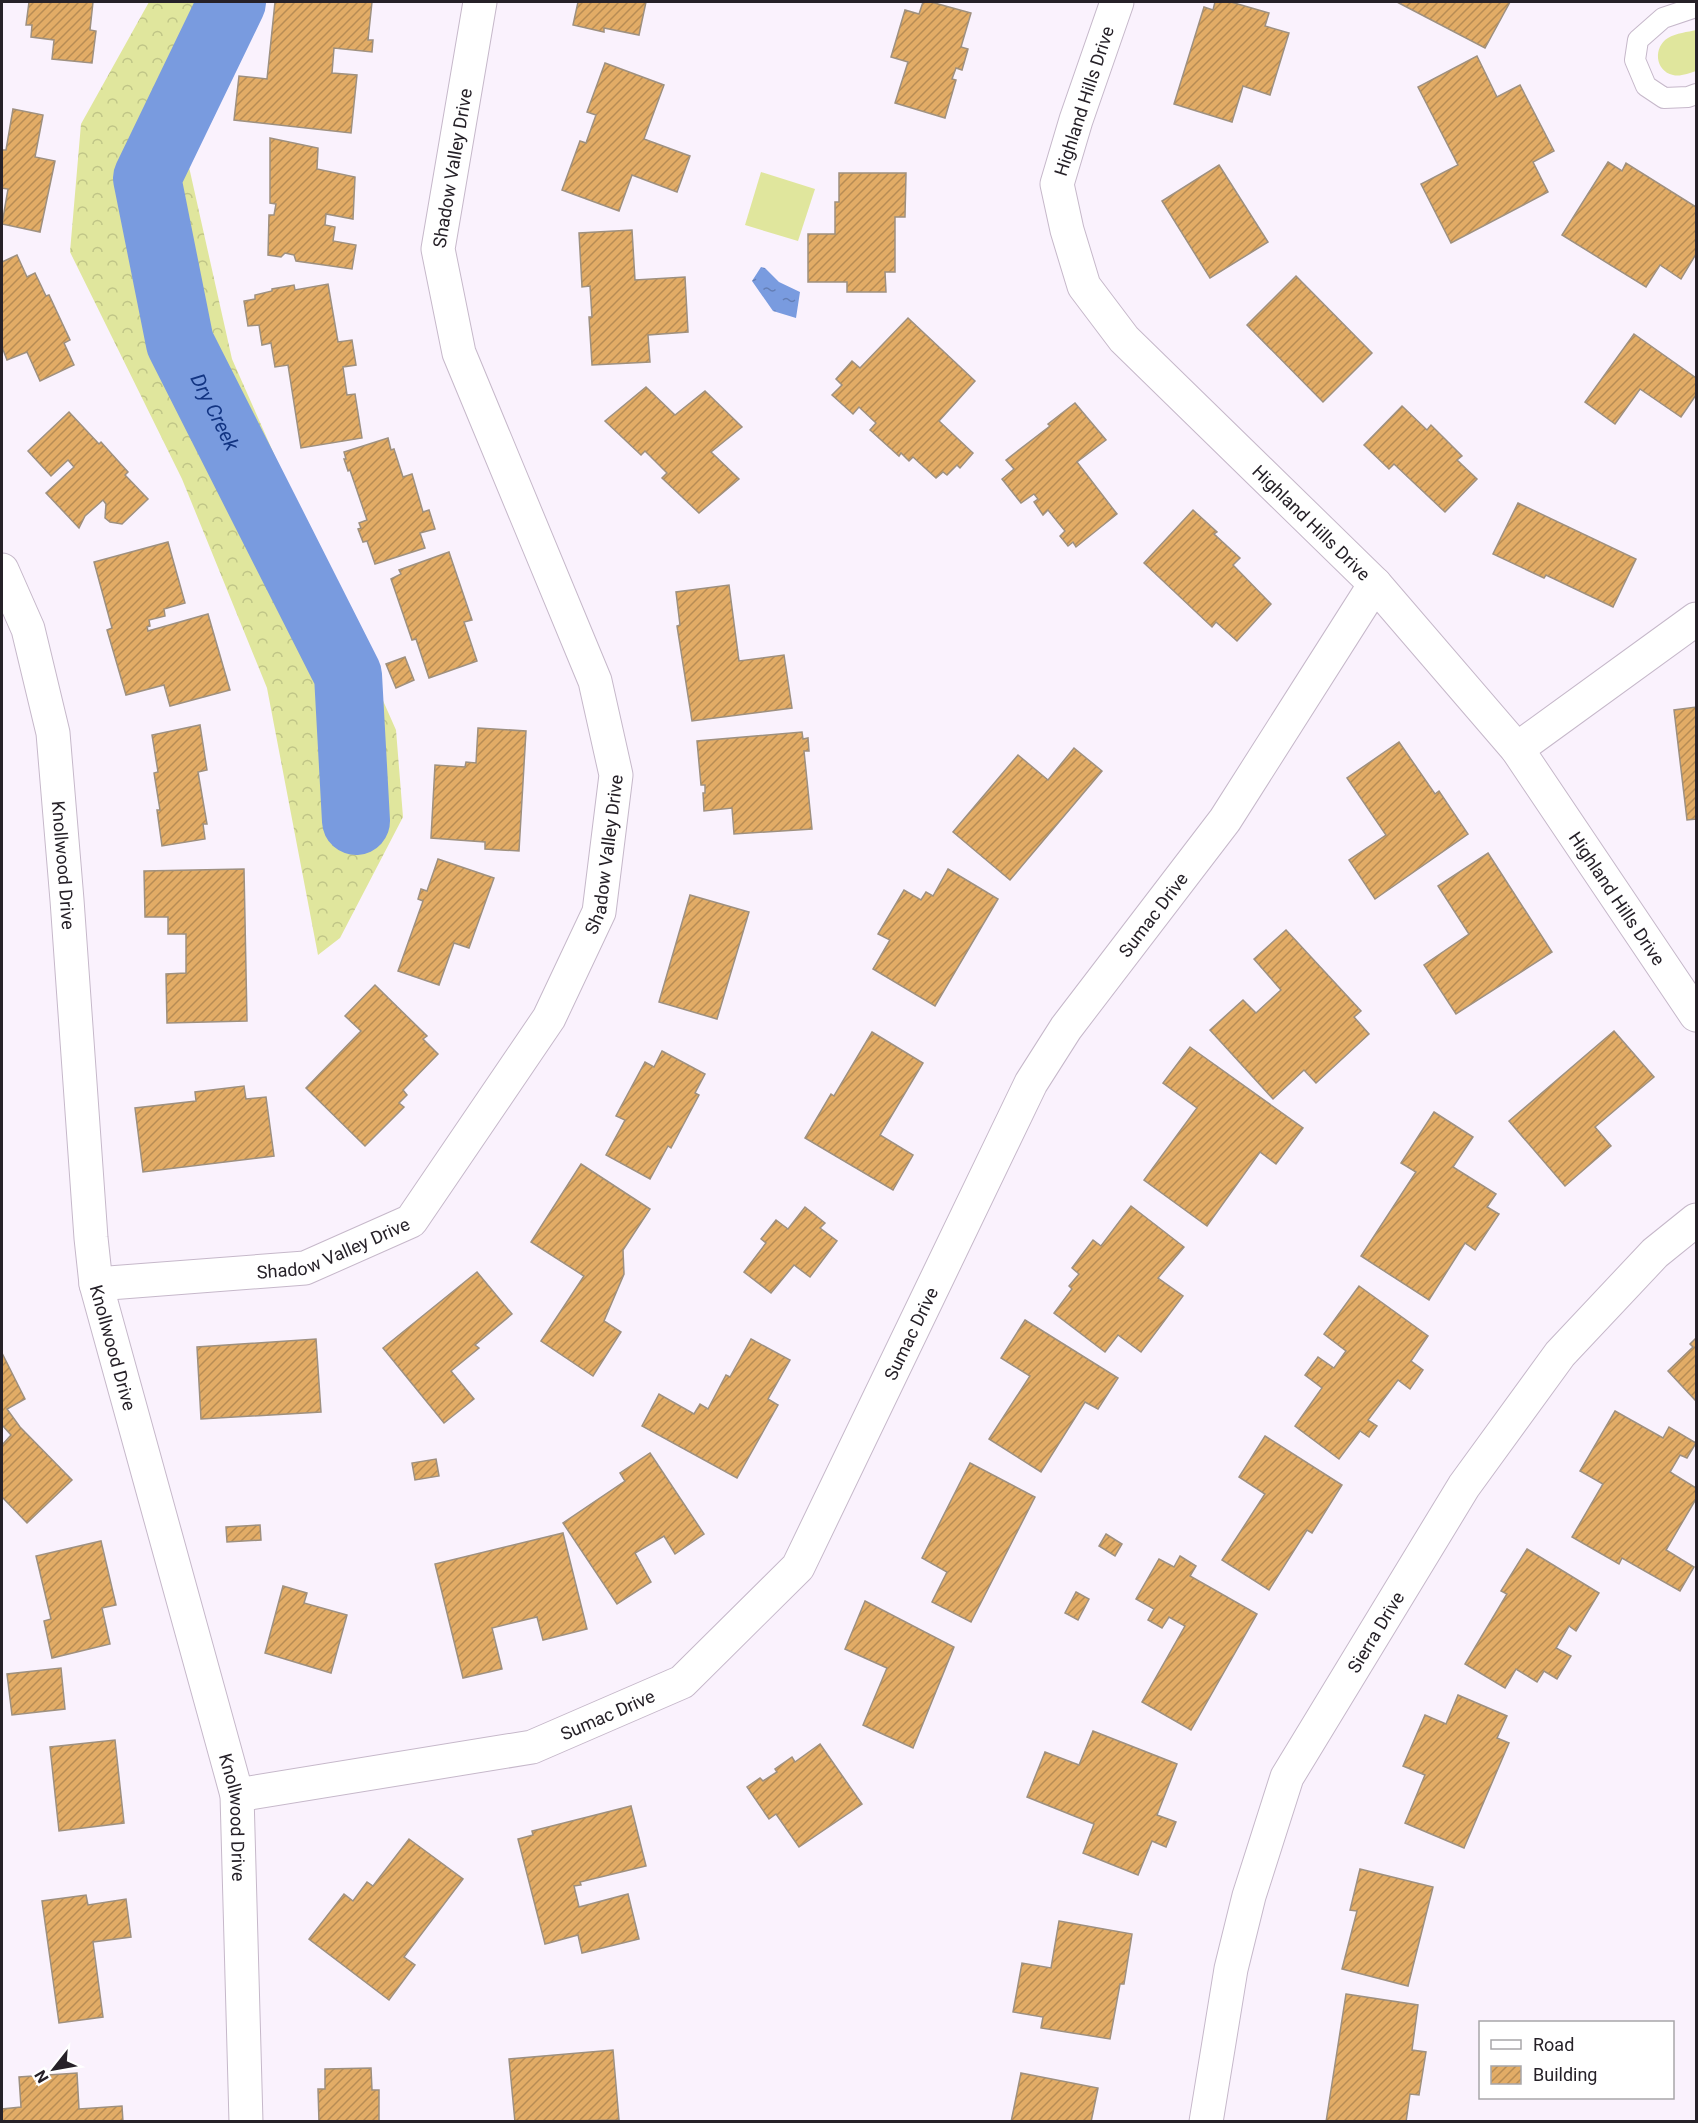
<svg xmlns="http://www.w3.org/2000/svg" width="1698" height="2123" viewBox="0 0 1698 2123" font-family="Roboto,sans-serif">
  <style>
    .grass { fill: #e0e69d }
    .forest { fill: url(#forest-crowns) }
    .water { fill: url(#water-ripples) }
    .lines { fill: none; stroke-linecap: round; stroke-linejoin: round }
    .river { stroke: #799bdf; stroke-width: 68 }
    .building { fill: url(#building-hatch); stroke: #9e907f; stroke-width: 1.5 }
    .lane-casing { stroke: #c6b8ca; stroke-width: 22 }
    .street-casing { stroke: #c6b8ca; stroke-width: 35 }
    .lane { stroke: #fff; stroke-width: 20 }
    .street { stroke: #fff; stroke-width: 33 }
    .labels { text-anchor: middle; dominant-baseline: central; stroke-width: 6; stroke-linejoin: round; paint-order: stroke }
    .street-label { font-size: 18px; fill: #262128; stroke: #fff }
    .water-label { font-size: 20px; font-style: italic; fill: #123482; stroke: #fff }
  </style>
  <defs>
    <pattern id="forest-crowns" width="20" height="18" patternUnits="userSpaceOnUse" patternTransform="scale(1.5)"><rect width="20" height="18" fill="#e0e69d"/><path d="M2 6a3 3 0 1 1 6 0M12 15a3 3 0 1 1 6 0" fill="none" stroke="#c0c587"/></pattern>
    <pattern id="water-ripples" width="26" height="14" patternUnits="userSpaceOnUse" patternTransform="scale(1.5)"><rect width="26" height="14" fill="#799bdf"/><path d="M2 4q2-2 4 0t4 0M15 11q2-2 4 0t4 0" fill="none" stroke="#637eb5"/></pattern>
    <pattern id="building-hatch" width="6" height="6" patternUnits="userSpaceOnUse" patternTransform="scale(1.5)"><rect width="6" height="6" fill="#e2ac66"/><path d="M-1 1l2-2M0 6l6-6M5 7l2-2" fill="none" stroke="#b78c54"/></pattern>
  </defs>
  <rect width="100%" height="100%" fill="#faf2fd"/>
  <g class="grass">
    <path d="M 1696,30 L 1696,71 C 1689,73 1680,77 1673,75 C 1655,71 1653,47 1668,38 C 1676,33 1688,32 1696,30 Z"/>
    <polygon points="761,172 815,189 798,241 745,225"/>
  </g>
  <polygon class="forest" points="149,2 255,2 252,24 187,158 232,359 396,730 403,817 340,938 318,955 267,688 182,479 70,252 81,124"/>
  <polygon class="water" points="761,267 765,268 779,282 800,292 796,318 773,311 752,281"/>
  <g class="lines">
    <path class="river" id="s1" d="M 232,2 L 147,178 L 180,343 L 348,675 L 356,821"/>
  </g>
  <g class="building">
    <polygon points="29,2 93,2 90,30 96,31 92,63 52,59 54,40 31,37 32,25 26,25"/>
    <polygon points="275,2 372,2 368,40 373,40 372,52 334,48 332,73 357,75 351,133 234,120 239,76 267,79"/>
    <polygon points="578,2 646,2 639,35 604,28 604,32 573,25"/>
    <polygon points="923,2 931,2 971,13 961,47 968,49 962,70 956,68 952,79 956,80 945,118 895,103 908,62 891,57 905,10 919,14"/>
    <polygon points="1215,2 1231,2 1269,13 1265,26 1289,33 1270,95 1243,86 1232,122 1174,104 1204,7 1213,10"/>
    <polygon points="1397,2 1510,2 1485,48"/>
    <polygon points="1477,56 1497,97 1520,85 1554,151 1533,162 1548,192 1451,243 1421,184 1458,165 1418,87"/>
    <polygon points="605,63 664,85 644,139 690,156 677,192 632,175 619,211 562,190 580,141 586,143 596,115 587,112"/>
    <polygon points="13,109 43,115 35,157 55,161 40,232 2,224 8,189 2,188 2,150 6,150"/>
    <polygon points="270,138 318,148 317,169 355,177 353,219 326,214 325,225 335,227 333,241 356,245 352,269 296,261 294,255 285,253 281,257 268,255 269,215 274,215 276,204 270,203"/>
    <polygon points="1608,162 1622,171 1626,163 1696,207 1696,254 1681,279 1660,265 1646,287 1562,235"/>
    <polygon points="1219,165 1268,242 1210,278 1162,201"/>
    <polygon points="839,173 906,173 905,217 895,217 895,272 885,272 886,292 847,292 847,282 808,282 808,234 835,234 835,202 839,202"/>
    <polygon points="632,230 635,280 685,277 688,332 648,335 650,362 592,365 589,317 592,317 590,286 582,287 579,233"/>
    <polygon points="17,255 27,277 35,273 46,296 49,295 70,340 64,343 74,365 40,381 27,352 7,360 2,347 2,262"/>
    <polygon points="1296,276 1372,353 1323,402 1247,325"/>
    <polygon points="328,284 338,342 352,340 356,365 343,367 347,395 355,394 362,438 301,448 288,365 275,367 271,343 262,345 259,325 248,326 244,301 255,299 255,295 272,291 272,289 294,285 295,290"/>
    <polygon points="908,318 975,381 939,421 973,453 960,468 957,465 947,475 943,472 936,478 913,457 909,461 901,453 899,456 870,430 876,423 859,407 853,414 832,395 842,385 836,379 852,361 860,368"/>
    <polygon points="1634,334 1696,378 1696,395 1681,417 1640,389 1615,424 1585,402"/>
    <polygon points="646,387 675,415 705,391 742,427 711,452 739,479 699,513 662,478 667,473 645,451 641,455 605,421"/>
    <polygon points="1075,403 1106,440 1077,462 1117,514 1076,547 1073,542 1068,546 1060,536 1065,531 1048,510 1043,515 1034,502 1038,499 1034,494 1021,503 1002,479 1014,469 1006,460 1050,426 1048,424"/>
    <polygon points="1402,406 1427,430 1431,425 1462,456 1457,460 1477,479 1445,512 1394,464 1389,469 1364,445"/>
    <polygon points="69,412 99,444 101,442 128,472 125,475 148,499 122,524 110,522 105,518 106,504 103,500 85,516 79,528 46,493 74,467 68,460 51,476 28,451"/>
    <polygon points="388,438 391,450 394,449 403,477 412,474 423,512 429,510 435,529 420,533 425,548 375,564 367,541 363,542 358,529 361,528 359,523 367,520 350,470 348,471 344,459 346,459 344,452"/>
    <polygon points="1518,503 1636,559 1613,607 1546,575 1544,578 1493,554"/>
    <polygon points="1193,510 1217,532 1214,534 1240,558 1233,565 1271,604 1237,641 1216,622 1212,627 1144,563"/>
    <polygon points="168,542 185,603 164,609 165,616 149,620 150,626 147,627 148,631 208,614 230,690 170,706 164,685 126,695 107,630 112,628 94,562"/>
    <polygon points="449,552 472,620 464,622 477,661 429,678 416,639 412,640 391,579 401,574 399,570"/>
    <polygon points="729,585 739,661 784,655 792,708 692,721 677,626 680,625 676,592"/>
    <polygon points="405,657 414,680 396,688 386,664"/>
    <polygon points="1696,707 1696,819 1687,820 1674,710"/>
    <polygon points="200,725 207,770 198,772 207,824 203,824 205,839 162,846 157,810 160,810 154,773 158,772 152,735"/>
    <polygon points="478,728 526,731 519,851 485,849 485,842 431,838 435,765 465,767 466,762 476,763"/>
    <polygon points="802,732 803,739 808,738 809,751 804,751 812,829 734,834 732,808 704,811 703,793 705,793 705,785 701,785 697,741"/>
    <polygon points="1399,742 1435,794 1439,791 1468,834 1375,899 1349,860 1386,835 1347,778"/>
    <polygon points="1074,748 1102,771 1010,880 953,832 1018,755 1048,780"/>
    <polygon points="1488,853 1552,952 1456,1014 1424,965 1469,934 1438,886"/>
    <polygon points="438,859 494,878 469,948 454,943 439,985 398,971 423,901 418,899 421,889 427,891"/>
    <polygon points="244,869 247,1021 167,1023 166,974 186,973 186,934 168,934 168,917 145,917 144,871"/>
    <polygon points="948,869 998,899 935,1006 873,969 890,940 878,934 904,890 921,900 926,892 933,896"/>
    <polygon points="690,895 749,912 717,1019 659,1002"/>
    <polygon points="1286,930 1361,1011 1354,1017 1369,1034 1316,1083 1304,1070 1273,1099 1210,1030 1243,1000 1256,1013 1281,990 1254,959"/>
    <polygon points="375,985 427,1036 423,1039 438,1054 403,1090 407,1095 399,1103 404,1107 365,1146 306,1088 361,1031 345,1016"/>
    <polygon points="1614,1031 1654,1077 1595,1127 1611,1146 1565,1186 1509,1121"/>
    <polygon points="872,1032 923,1063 880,1135 913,1155 893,1190 805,1138 831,1094 834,1096"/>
    <polygon points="1190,1047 1303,1128 1276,1164 1260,1152 1207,1226 1144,1180 1197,1108 1163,1083"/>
    <polygon points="662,1051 705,1074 695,1093 699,1095 671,1148 668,1146 650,1179 606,1155 625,1120 616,1116 645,1062 654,1067"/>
    <polygon points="244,1086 246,1099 266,1097 274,1156 143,1172 135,1108 196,1101 195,1092"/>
    <polygon points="1434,1112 1473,1137 1453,1167 1496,1194 1487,1207 1499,1214 1475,1250 1465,1243 1429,1300 1361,1256 1416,1172 1401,1163"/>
    <polygon points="581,1164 650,1209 623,1250 624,1274 604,1321 621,1332 593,1376 541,1341 584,1276 531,1242"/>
    <polygon points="1131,1206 1184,1247 1158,1278 1183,1296 1141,1352 1118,1335 1105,1352 1054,1313 1072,1289 1069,1286 1079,1274 1072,1268 1093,1240 1101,1246"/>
    <polygon points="805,1207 825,1223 820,1228 837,1241 810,1277 794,1265 771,1293 744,1272 766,1243 761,1239 776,1220 788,1229"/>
    <polygon points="477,1272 512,1314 475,1345 479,1348 451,1371 474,1399 444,1423 383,1348"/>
    <polygon points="1359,1286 1428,1336 1411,1361 1423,1370 1410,1389 1398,1380 1368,1420 1377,1426 1369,1437 1360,1431 1339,1459 1295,1426 1322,1388 1305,1375 1318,1357 1334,1368 1346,1351 1324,1334"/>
    <polygon points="1025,1320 1118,1378 1098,1409 1085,1402 1041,1472 989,1439 1030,1376 1001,1358"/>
    <polygon points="1696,1338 1696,1401 1668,1371 1693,1347 1690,1344"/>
    <polygon points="316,1339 321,1412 201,1419 197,1347"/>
    <polygon points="751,1339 790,1360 768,1399 778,1405 737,1478 642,1426 659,1394 694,1414 700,1404 708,1409 726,1375 730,1377"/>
    <polygon points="2,1353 25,1399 7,1409 20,1427 72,1480 27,1523 2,1497 2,1445 11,1435 2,1425"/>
    <polygon points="1615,1411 1663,1438 1669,1427 1696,1443 1687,1458 1680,1455 1670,1472 1696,1488 1696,1499 1666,1550 1694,1567 1680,1591 1622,1558 1619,1564 1572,1537 1603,1484 1580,1471"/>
    <polygon points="1265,1436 1342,1485 1312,1533 1307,1530 1269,1590 1222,1560 1265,1494 1239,1477"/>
    <polygon points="650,1453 704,1534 675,1554 664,1536 635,1553 651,1582 617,1604 563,1523 625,1481 620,1473"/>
    <polygon points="436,1459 439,1476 415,1480 412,1463"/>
    <polygon points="970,1463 1035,1497 971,1622 932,1602 947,1572 922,1558"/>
    <polygon points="260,1525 261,1540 227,1542 226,1527"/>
    <polygon points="563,1533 587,1629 543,1640 537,1617 492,1628 502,1669 463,1678 435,1564"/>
    <polygon points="1106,1534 1122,1544 1115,1556 1099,1546"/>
    <polygon points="101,1541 116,1605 102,1608 110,1644 52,1658 44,1621 51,1619 36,1556"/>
    <polygon points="1527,1549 1599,1593 1576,1631 1569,1626 1556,1648 1571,1656 1557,1679 1544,1671 1537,1682 1516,1669 1505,1688 1465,1664 1507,1594 1501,1591"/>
    <polygon points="1180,1556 1196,1566 1190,1576 1257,1614 1191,1730 1142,1702 1185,1626 1169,1617 1162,1628 1148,1620 1154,1609 1136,1599 1159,1559 1174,1567"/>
    <polygon points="283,1586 307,1593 304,1603 347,1615 331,1673 265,1653"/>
    <polygon points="1076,1592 1089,1599 1078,1620 1065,1613"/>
    <polygon points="865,1601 954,1647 913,1748 863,1725 887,1668 845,1649"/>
    <polygon points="61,1668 65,1709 12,1715 7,1674"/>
    <polygon points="1458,1695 1507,1716 1497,1738 1509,1743 1464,1848 1405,1823 1425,1775 1403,1766 1425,1715 1446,1724"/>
    <polygon points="1093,1731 1177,1764 1157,1815 1176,1822 1166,1847 1152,1841 1138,1875 1083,1853 1094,1824 1027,1797 1045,1752 1079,1765"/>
    <polygon points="115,1740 124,1823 59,1831 50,1747"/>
    <polygon points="820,1744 862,1804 799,1847 776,1814 769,1819 747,1787 760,1778 763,1781 777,1772 775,1769 792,1757 795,1762"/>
    <polygon points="631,1806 646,1866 580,1882 581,1885 574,1886 579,1907 628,1894 639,1939 582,1953 578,1935 545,1944 518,1839 533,1835 532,1831"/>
    <polygon points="409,1839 463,1879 404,1957 415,1965 389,2000 309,1939 344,1894 353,1901 367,1882 373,1886"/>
    <polygon points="1360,1869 1433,1887 1408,1986 1342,1969 1357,1911 1350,1910"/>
    <polygon points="86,1895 88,1905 126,1899 131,1937 93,1942 103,2017 59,2023 42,1901"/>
    <polygon points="1059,1921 1132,1934 1124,1984 1120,1984 1110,2039 1041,2028 1043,2017 1013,2012 1022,1963 1051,1968"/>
    <polygon points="1346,1994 1418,2005 1412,2050 1426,2052 1419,2095 1410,2094 1406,2122 1326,2122"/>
    <polygon points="613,2050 619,2120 515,2122 509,2059"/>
    <polygon points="371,2068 372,2090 379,2090 379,2122 319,2122 318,2089 325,2089 325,2069"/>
    <polygon points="77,2073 79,2109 122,2106 123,2122 2,2122 2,2109 21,2107 19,2077"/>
    <polygon points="1021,2073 1098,2088 1091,2122 1011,2122"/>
  </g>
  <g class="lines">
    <defs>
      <polyline id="lane" points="1696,7 1663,18 1638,40 1635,60 1646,86 1664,98 1688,97 1696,94"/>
      <g id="street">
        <path id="s2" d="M 1117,2 L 1076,120 L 1057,184 L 1067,230 L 1084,286 L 1124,339 L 1375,584 L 1517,749 L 1696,1015"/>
        <path id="s3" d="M 2,570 L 28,629 L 53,733 L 67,900 L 91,1238 L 96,1284 L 237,1795 L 246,2122"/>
        <polyline points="1517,749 1696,619"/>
        <path id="s4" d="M 96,1284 L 305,1268 L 411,1221 L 549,1018 L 599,912 L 616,775 L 595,681 L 459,353 L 438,249 L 480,2"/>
        <path id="s5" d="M 237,1795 L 532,1747 L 682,1682 L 798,1567 L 1031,1083 L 1066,1028 L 1225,820 L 1375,584"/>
        <path id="s6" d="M 1206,2122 L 1231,1969 L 1249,1896 L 1287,1777 L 1464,1486 L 1560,1354 L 1655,1253 L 1696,1220"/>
      </g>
    </defs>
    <use href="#lane" class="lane-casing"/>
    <use href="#street" class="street-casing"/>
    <use href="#lane" class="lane"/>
    <use href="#street" class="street"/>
  </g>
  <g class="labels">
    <g class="street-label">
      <text transform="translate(1084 101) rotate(-72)">Highland Hills Drive</text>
      <text stroke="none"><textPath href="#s4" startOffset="1466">Shadow Valley Drive</textPath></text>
      <text stroke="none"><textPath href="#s2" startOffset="626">Highland Hills Drive</textPath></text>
      <text stroke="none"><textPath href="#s4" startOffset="746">Shadow Valley Drive</textPath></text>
      <text stroke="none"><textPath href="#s3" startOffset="304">Knollwood Drive</textPath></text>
      <text stroke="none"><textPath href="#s2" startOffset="1112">Highland Hills Drive</textPath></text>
      <text stroke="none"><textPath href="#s5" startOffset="1371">Sumac Drive</textPath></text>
      <text stroke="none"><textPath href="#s4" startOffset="242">Shadow Valley Drive</textPath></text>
      <text stroke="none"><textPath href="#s5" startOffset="885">Sumac Drive</textPath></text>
      <text stroke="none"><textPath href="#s3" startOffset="790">Knollwood Drive</textPath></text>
      <text stroke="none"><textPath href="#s6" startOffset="525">Sierra Drive</textPath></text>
      <text stroke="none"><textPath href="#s5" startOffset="381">Sumac Drive</textPath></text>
      <text stroke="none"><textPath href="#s3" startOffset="1276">Knollwood Drive</textPath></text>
    </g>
    <g class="water-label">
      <text stroke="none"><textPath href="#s1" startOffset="441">Dry Creek</textPath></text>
    </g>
  </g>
  <rect width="1698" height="2123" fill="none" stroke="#262128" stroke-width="6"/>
  <rect x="1479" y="2021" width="195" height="78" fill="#ffffff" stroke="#a8a6a9" stroke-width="1.5"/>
  <rect x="1491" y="2040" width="30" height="9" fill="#ffffff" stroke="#a8a6a9" stroke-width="1.5"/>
  <text x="1533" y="2051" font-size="18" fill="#262128">Road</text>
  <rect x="1491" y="2066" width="30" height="18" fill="url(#building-hatch)" stroke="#a8a6a9" stroke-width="1.5"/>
  <text x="1533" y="2081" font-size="18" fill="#262128">Building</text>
  <g transform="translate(54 2069) rotate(239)" stroke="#ffffff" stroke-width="4.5" paint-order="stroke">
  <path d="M0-4.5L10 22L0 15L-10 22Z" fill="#262128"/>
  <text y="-9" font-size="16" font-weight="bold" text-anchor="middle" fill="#262128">N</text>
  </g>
</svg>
